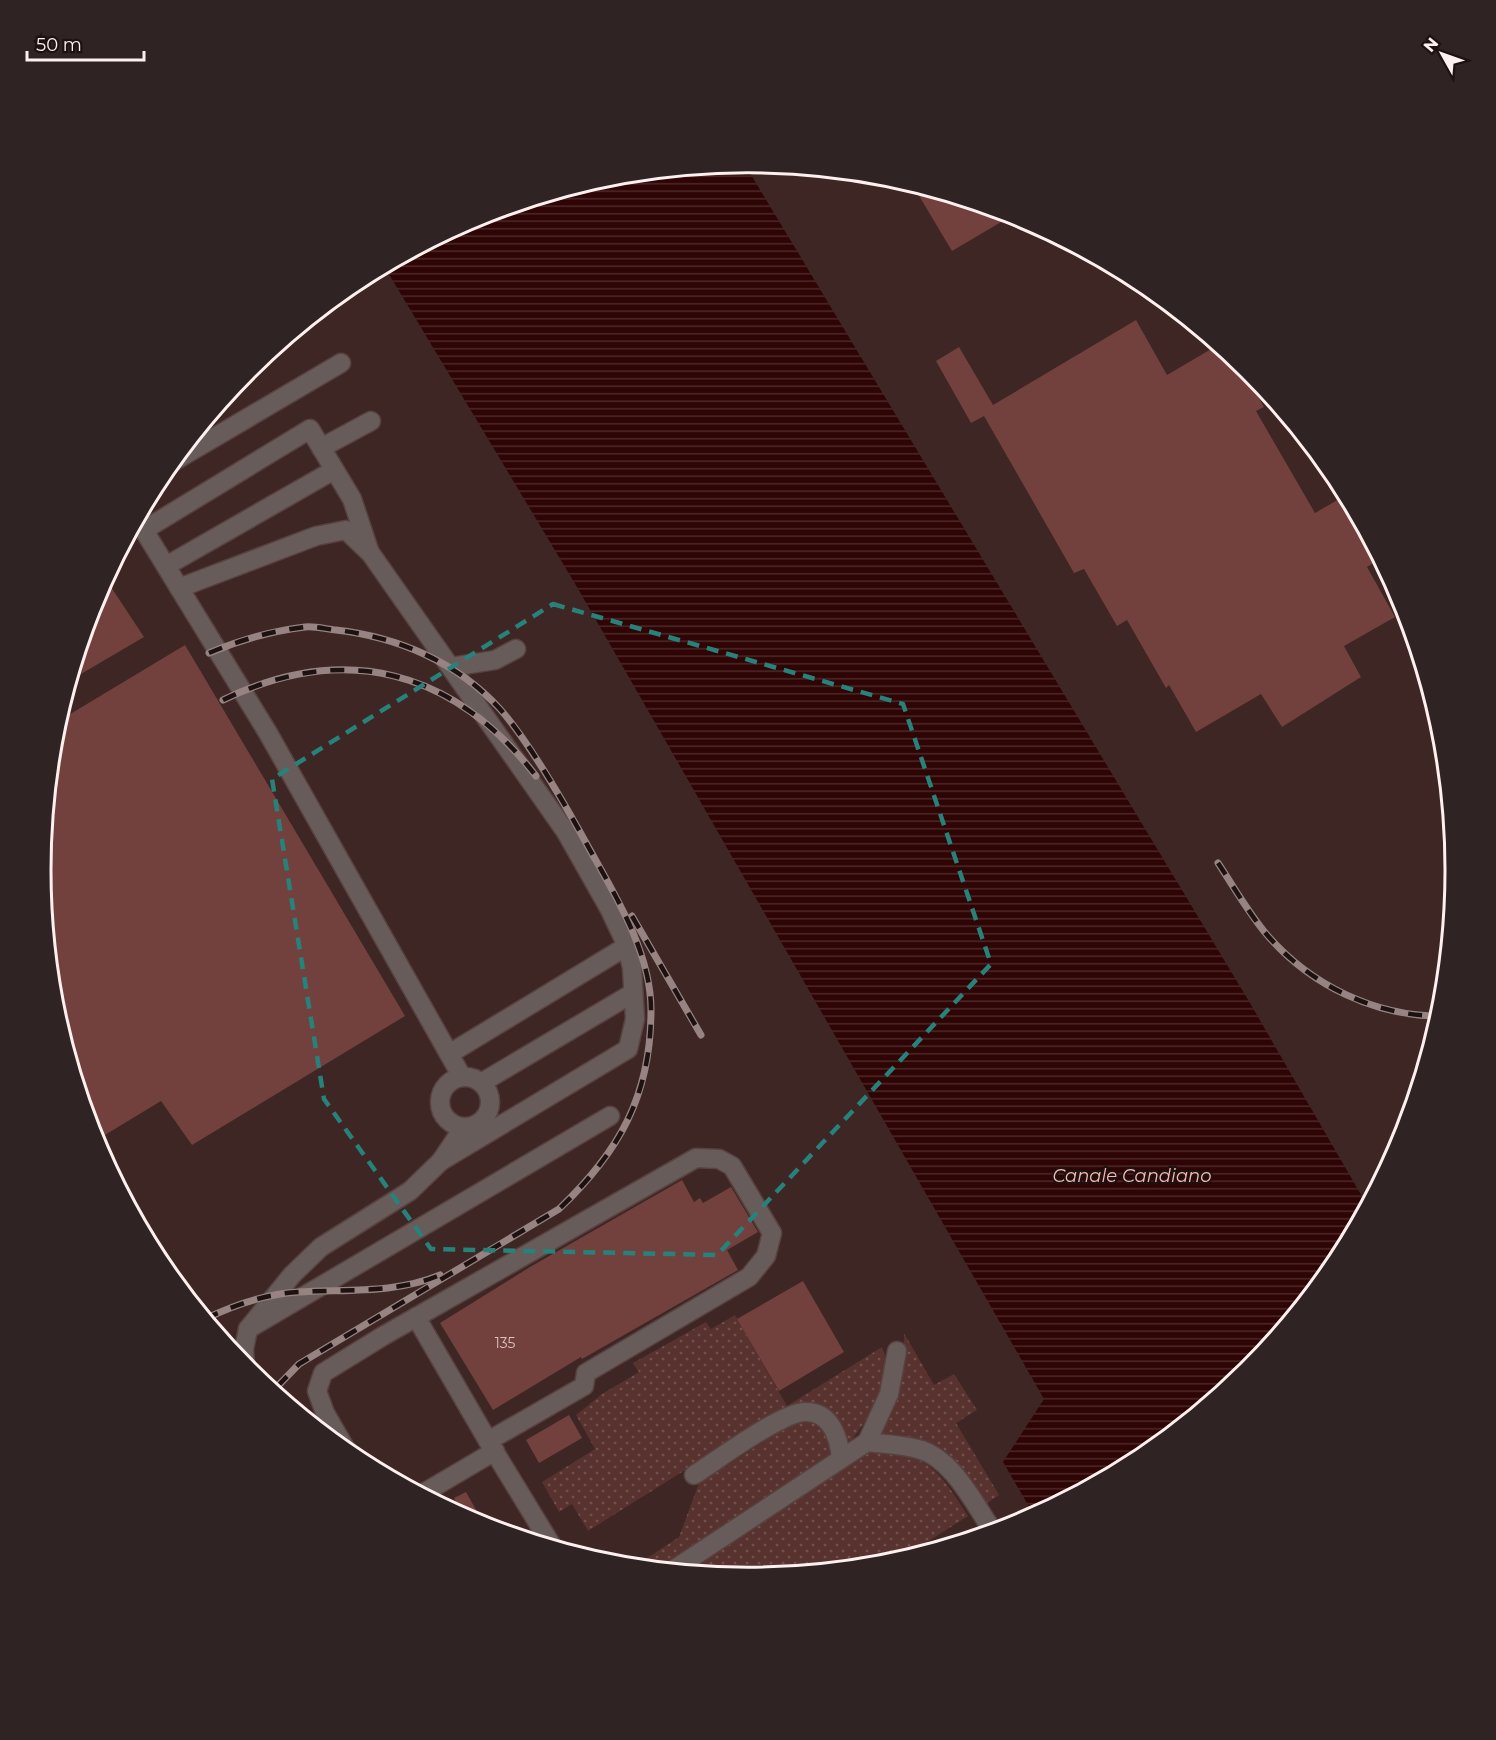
<svg xmlns="http://www.w3.org/2000/svg" width="1496" height="1740" viewBox="0 0 1496 1740" font-family="Montserrat,sans-serif">
  <style>
    .grass { fill: url(#grass-dots) }
    .water { fill: url(#water-rules) }
    .building { fill: #72413d }
    .lines { fill: none; stroke-linecap: round; stroke-linejoin: round }
    .minor-casing { stroke: #584240; stroke-width: 21 }
    .minor { stroke: #685c5a; stroke-width: 18 }
    .rail-casing { stroke: #978482; stroke-width: 7 }
    .rail { stroke: #1d1211; stroke-width: 4.5; stroke-dasharray: 14; stroke-linecap: butt }
    .marked { fill: none; stroke: #27827b; stroke-width: 4.5; stroke-dasharray: 12 8; stroke-linejoin: round }
    .labels { text-anchor: middle; dominant-baseline: central; stroke-width: 4.5; stroke-linejoin: round; paint-order: stroke }
    .number-label { font-size: 14px; fill: #dbc4c2 }
    .water-label { font-size: 18px; font-style: italic; fill: #fbb8b1; stroke: #1d1211 }
    .rim { fill: none; stroke: #fef0ef; stroke-width: 3 }
  </style>
  <defs>
    <pattern id="grass-dots" width="8" height="8" patternUnits="userSpaceOnUse" patternTransform="scale(1.5)"><rect width="8" height="8" fill="#58322f"/><path d="M2 2h.1M6 6h.1" fill="none" stroke="#71504d" stroke-width="1.8" stroke-linecap="round"/></pattern>
    <pattern id="water-rules" width="6" height="5" patternUnits="userSpaceOnUse" patternTransform="scale(1.5)"><rect width="6" height="5" fill="#2e0404"/><path d="M0 2.5h6" fill="none" stroke="#4d2929"/></pattern>
  </defs>
  <rect width="100%" height="100%" fill="#3d2623"/>
  <g class="grass">
    <path d="M 735,1315 L 787,1406 L 882,1347 C 897,1383 870,1414 850,1443 C 836,1414 818,1405 787,1406 L 588,1531 L 572,1504 L 559,1512 L 542,1482 L 595,1449 L 576,1415 L 602,1394 L 639,1372 L 633,1363 L 706,1322 L 711,1329 Z"/>
    <path d="M 904,1333 L 934,1385 L 954,1374 L 977,1410 L 956,1423 L 999,1495 L 983,1506 L 965,1472 L 942,1449 L 876,1434 C 899,1392 904,1381 904,1333 Z"/>
    <polygon points="810,1420 826,1429 831,1458 660,1569 635,1566 679,1537 699,1483 795,1422"/>
    <path d="M 875,1448 C 932,1458 938,1469 968,1516 L 899,1560 L 886,1564 L 748,1577 L 688,1572 Z"/>
  </g>
  <polygon class="water" points="744,163 1247,998 1367,1205 1336,1263 1248,1371 1141,1458 1034,1515 1003,1462 1044,1399 577,587 384,266 478,216 610,176"/>
  <g class="building">
    <polygon points="912,184 1013,215 952,251"/>
    <polygon points="1136,320 1167,375 1218,345 1238,361 1264,407 1256,411 1315,513 1346,495 1380,559 1367,567 1395,617 1344,646 1361,677 1282,727 1261,694 1196,732 1169,685 1166,688 1127,620 1117,626 1084,569 1074,573 984,416 971,423 936,361 959,347 993,405"/>
    <polygon points="111,587 144,637 69,681 94,599"/>
    <polygon points="185,645 405,1016 192,1145 161,1101 95,1141 54,1008 40,870 54,732 57,722"/>
    <polygon points="682,1180 694,1202 700,1198 703,1203 731,1187 758,1232 727,1250 738,1270 582,1359 581,1357 493,1410 440,1323 530,1267"/>
    <polygon points="803,1281 844,1352 779,1391 737,1319"/>
    <polygon points="569,1415 582,1438 539,1463 526,1440"/>
    <polygon points="466,1492 479,1515 470,1520 464,1517 454,1498"/>
  </g>
  <g class="lines">
    <defs>
      <g id="minor">
        <polyline points="321,448 371,421"/>
        <polyline points="171,463 341,363"/>
        <polyline points="137,519 268,733 462,1077"/>
        <polyline points="144,530 310,429 352,499 369,550"/>
        <polyline points="166,566 334,470"/>
        <polyline points="179,588 316,536 346,530 371,554 566,832 609,908 627,946 632,968 635,1019 628,1049 441,1161"/>
        <polyline points="451,667 495,660 516,649"/>
        <polyline points="449,1054 627,946"/>
        <circle cx="465" cy="1102" r="25"/>
        <polyline points="481,1083 633,993"/>
        <polyline points="416,1317 488,1441"/>
        <polyline points="248,1329 610,1116"/>
        <polyline points="245,1367 244,1349 248,1329 292,1275 321,1247 410,1191 441,1161 463,1128"/>
        <polyline points="867,1442 889,1394 897,1351"/>
        <polyline points="348,1453 325,1413 317,1391 323,1373 383,1336 696,1158 719,1159 732,1166 772,1233 766,1256 749,1277 586,1373 584,1386 488,1441 552,1546"/>
        <path d="M 694,1475 C 716,1461 783,1411 806,1412 C 831,1412 839,1438 841,1459"/>
        <polyline points="422,1494 495,1451"/>
        <path d="M 673,1570 L 867,1442 C 884,1444 902,1445 918,1449 C 953,1458 974,1504 993,1531"/>
      </g>
    </defs>
    <use href="#minor" class="minor-casing"/>
    <use href="#minor" class="minor"/>
    <defs>
      <g id="rail">
        <path d="M 209,653 C 240,640 271,631 305,627 C 315,626 326,629 336,630 C 398,637 457,662 500,709 C 531,744 567,808 590,850 C 617,898 651,954 651,1010 C 651,1096 619,1152 559,1209 L 299,1364 L 273,1391"/>
        <path d="M 223,700 C 345,641 454,670 536,776"/>
        <path d="M 1218,863 C 1234,887 1249,914 1268,936 C 1311,985 1374,1016 1440,1016"/>
        <polyline points="632,916 701,1035"/>
        <path d="M 205,1319 C 234,1305 266,1294 298,1292 C 345,1289 395,1294 440,1275"/>
      </g>
    </defs>
    <use href="#rail" class="rail-casing"/>
    <use href="#rail" class="rail"/>
  </g>
  <path class="marked" d="M 553,604 L 903,704 L 991,964 L 717,1255 L 431,1249 L 324,1099 L 272,779 Z"/>
  <g class="labels">
    <g class="number-label">
      <text x="505" y="1343">135</text>
    </g>
    <g class="water-label">
      <text x="1132" y="1176">Canale Candiano</text>
    </g>
  </g>
  <path d="M0 0H1496V1740H0ZM51 870a697 697 0 1 1 1394 0a697 697 0 1 1-1394 0Z" fill="#2f2423" fill-rule="evenodd"/>
  <path class="rim" d="M51 870a697 697 0 1 1 1394 0a697 697 0 1 1-1394 0Z"/>
  <g transform="translate(1442 54) rotate(310)" stroke="#1d1211" stroke-width="4.5" paint-order="stroke">
  <path d="M0-4.5L10 22L0 15L-10 22Z" fill="#fef0ef"/>
  <text y="-9" font-size="16" font-weight="bold" text-anchor="middle" fill="#fef0ef">N</text>
  </g>
  <path d="M27 51v9h117v-9" fill="none" stroke="#fef0ef" stroke-width="3"/>
  <text x="36" y="51" font-size="18" fill="#fef0ef" stroke="#1d1211" stroke-width="4.5" paint-order="stroke">50 m</text>
</svg>
